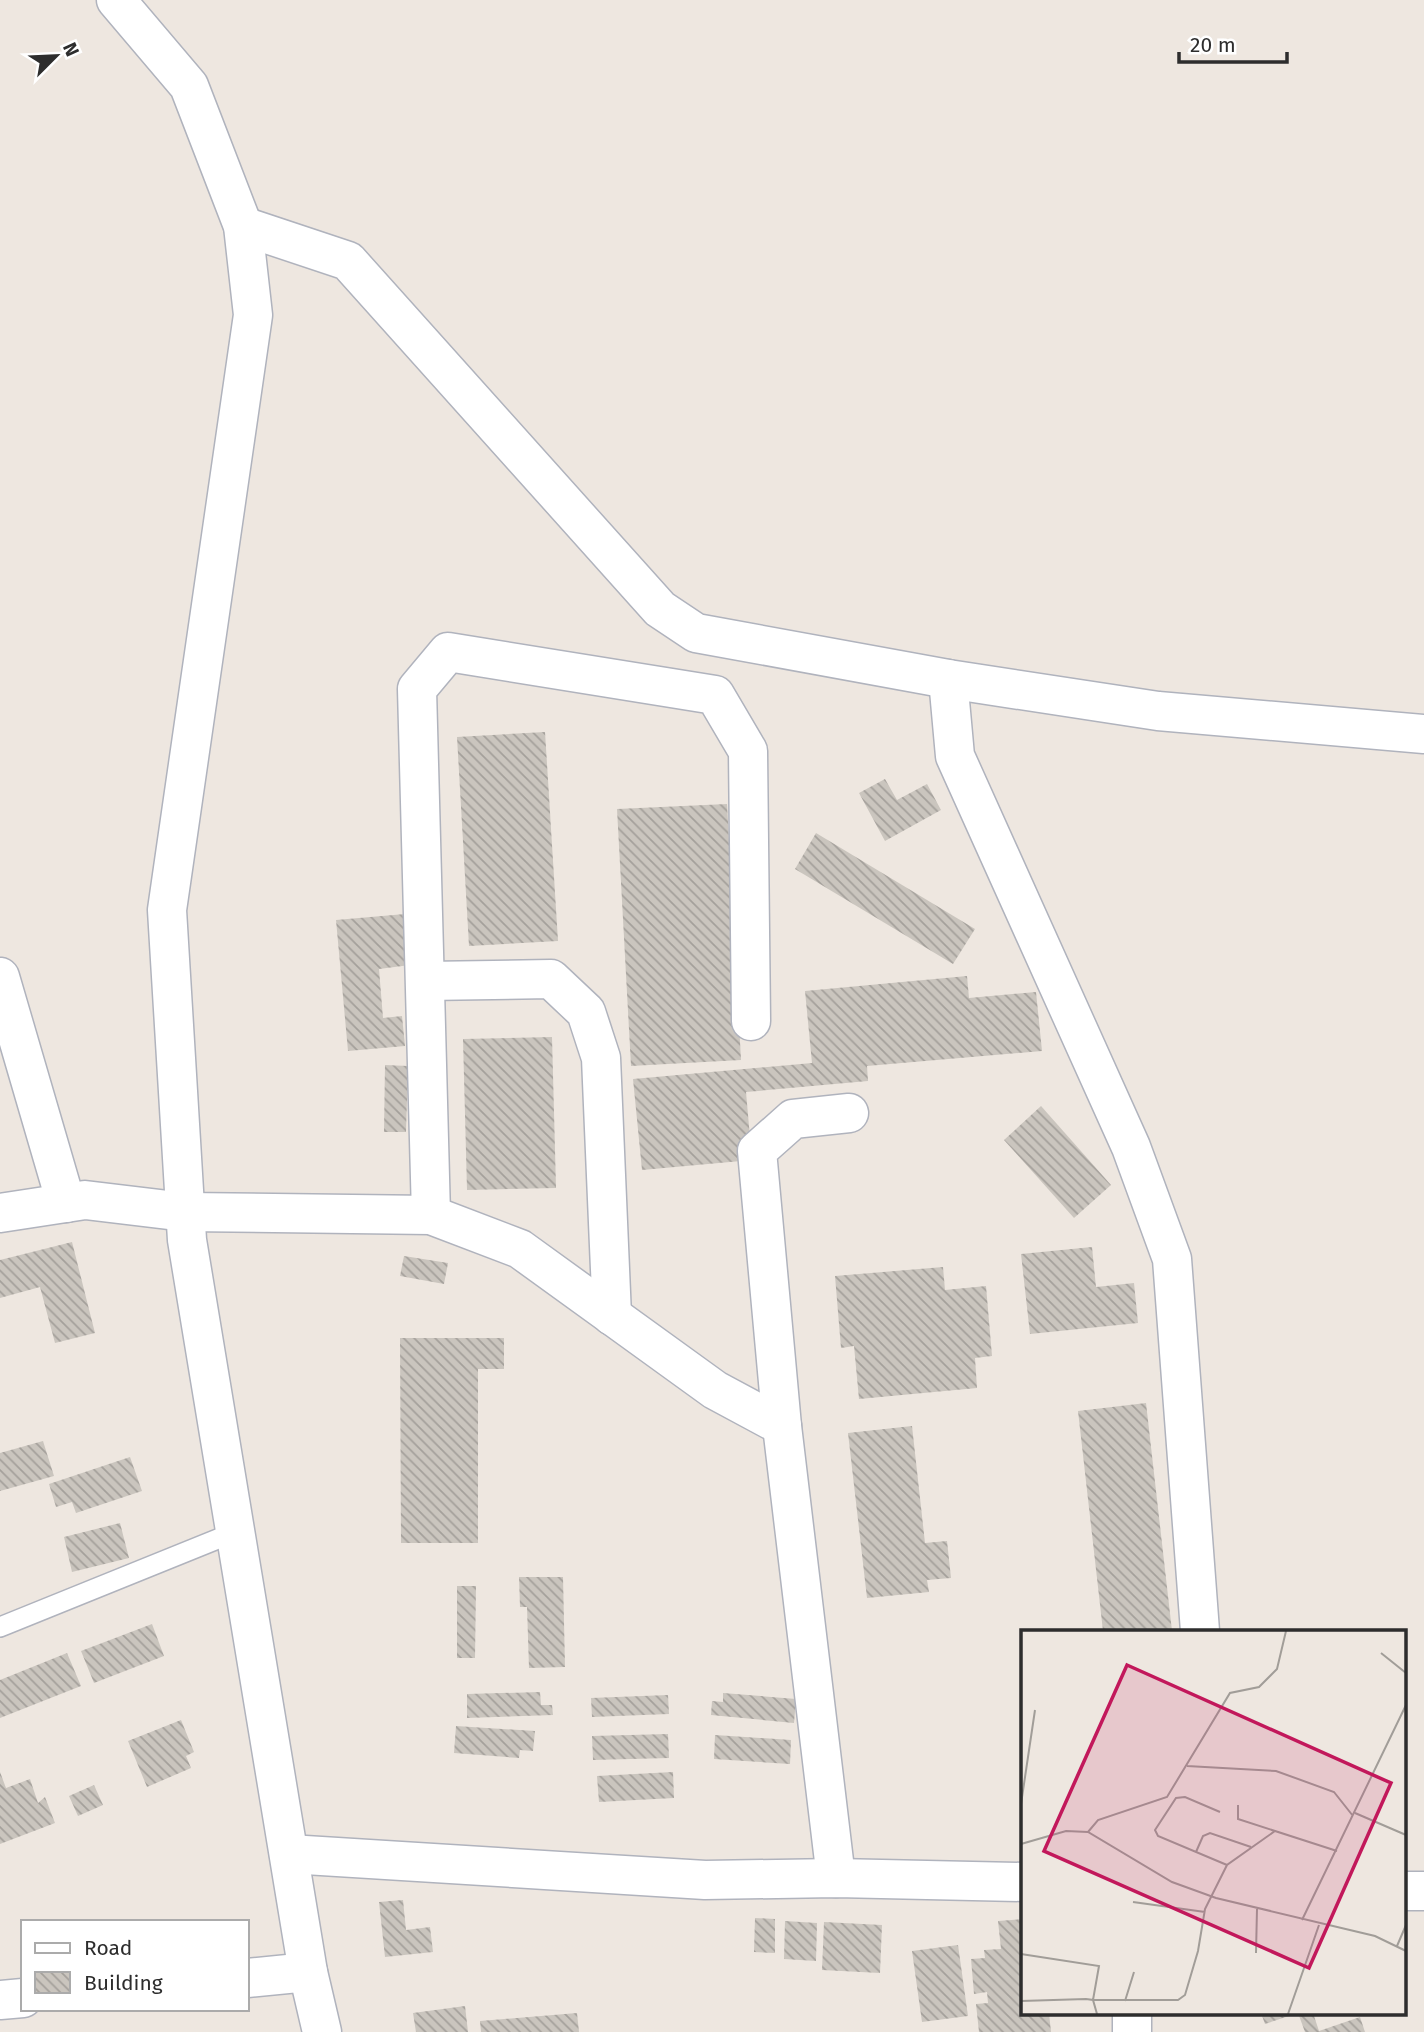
<svg xmlns="http://www.w3.org/2000/svg" width="1424" height="2032" viewBox="0 0 1424 2032" font-family="'Fira Sans',sans-serif">
  <style>
    .building { fill: url(#building-back-hatch) }
    .lines { fill: none; stroke-linecap: round; stroke-linejoin: round }
    .service-casing { stroke: #b0b3bd; stroke-width: 22 }
    .minor-casing { stroke: #b0b3bd; stroke-width: 41 }
    .tertiary-casing { stroke: #b0b3bd; stroke-width: 41 }
    .service { stroke: #fff; stroke-width: 19 }
    .minor { stroke: #fff; stroke-width: 38 }
    .tertiary { stroke: #fff; stroke-width: 38 }
    .inset-road { fill: none; stroke: #a19d98; stroke-width: 2 }
    .view { fill: #c2185b; fill-opacity: 0.15; stroke: #c2185b; stroke-width: 3.5 }
    .inset-edge { fill: none; stroke: #2d2d2d; stroke-width: 3.5 }
  </style>
  <defs>
    <pattern id="building-back-hatch" width="6" height="6" patternUnits="userSpaceOnUse" patternTransform="scale(1.75)"><rect width="6" height="6" fill="#cac5be"/><path d="M-1 5l2 2M0 0l6 6M5-1l2 2" fill="none" stroke="#a4a09b"/></pattern>
  </defs>
  <rect width="100%" height="100%" fill="#eee7e0"/>
  <g class="building">
    <polygon points="545,732 558,941 469,946 457,737"/>
    <polygon points="885,779 897,800 927,784 941,810 885,841 859,793"/>
    <polygon points="727,804 741,1060 631,1066 617,809"/>
    <polygon points="816,833 975,929 953,964 795,869"/>
    <polygon points="405,914 410,965 379,969 383,1018 402,1016 405,1046 348,1051 336,920"/>
    <polygon points="967,976 969,998 1036,992 1042,1051 867,1066 868,1081 746,1092 752,1160 642,1170 633,1079 812,1063 805,991"/>
    <polygon points="552,1037 556,1188 467,1190 463,1039"/>
    <polygon points="385,1065 408,1066 406,1132 384,1132"/>
    <polygon points="1041,1106 1111,1185 1074,1218 1004,1140"/>
    <polygon points="72,1242 95,1333 55,1343 40,1287 0,1298 0,1260"/>
    <polygon points="1092,1247 1096,1287 1134,1283 1138,1323 1030,1334 1021,1254"/>
    <polygon points="404,1256 448,1263 444,1284 400,1276"/>
    <polygon points="943,1267 945,1290 986,1286 992,1356 975,1358 977,1388 859,1399 854,1346 841,1348 835,1276"/>
    <polygon points="400,1338 504,1338 504,1369 478,1369 478,1543 401,1543"/>
    <polygon points="1146,1403 1172,1631 1103,1631 1078,1411"/>
    <polygon points="912,1426 925,1543 947,1541 951,1578 927,1580 929,1592 867,1598 848,1433"/>
    <polygon points="43,1441 54,1476 0,1491 0,1453"/>
    <polygon points="130,1457 142,1491 76,1513 72,1502 56,1507 49,1484"/>
    <polygon points="120,1523 129,1558 72,1572 64,1537"/>
    <polygon points="519,1577 563,1577 565,1667 529,1668 527,1607 520,1607"/>
    <polygon points="457,1586 476,1586 475,1658 457,1658"/>
    <polygon points="152,1624 164,1656 94,1683 81,1651"/>
    <polygon points="67,1653 81,1686 0,1718 0,1680"/>
    <polygon points="540,1692 541,1705 552,1705 553,1715 467,1718 467,1694"/>
    <polygon points="723,1693 796,1699 794,1723 711,1715 712,1701 723,1702"/>
    <polygon points="668,1695 669,1714 592,1717 591,1698"/>
    <polygon points="181,1720 194,1752 186,1756 191,1768 147,1787 128,1741"/>
    <polygon points="456,1726 535,1731 533,1751 520,1750 519,1758 454,1753"/>
    <polygon points="668,1734 669,1758 593,1760 592,1736"/>
    <polygon points="715,1735 791,1740 790,1764 714,1759"/>
    <polygon points="0,1772 6,1788 30,1779 38,1803 45,1797 55,1823 0,1844"/>
    <polygon points="673,1772 674,1798 599,1802 597,1776"/>
    <polygon points="94,1785 103,1805 78,1816 69,1796"/>
    <polygon points="403,1900 406,1930 430,1927 433,1952 385,1957 379,1902"/>
    <polygon points="755,1918 775,1919 775,1953 754,1952"/>
    <polygon points="1023,1919 1023,2013 1049,2013 1051,2032 979,2032 976,2004 988,2003 987,1992 974,1994 971,1959 985,1958 984,1950 1001,1949 998,1921"/>
    <polygon points="785,1921 817,1923 816,1961 784,1959"/>
    <polygon points="824,1922 882,1925 880,1973 822,1970"/>
    <polygon points="958,1945 968,2016 922,2022 912,1951"/>
    <polygon points="465,2006 468,2032 416,2032 413,2013"/>
    <polygon points="577,2013 579,2032 481,2032 480,2021"/>
    <polygon points="1261,2013 1313,2013 1319,2031 1360,2017 1365,2032 1305,2032 1298,2013 1265,2024"/>
  </g>
  <g class="lines">
    <defs>
      <polyline id="service" points="0,1627 235,1532"/>
      <g id="minor">
        <polyline points="243,226 348,261 660,609 696,633 948,679 1158,711 1424,734"/>
        <polyline points="948,679 955,756 1131,1147 1172,1259 1200,1631"/>
        <polyline points="0,977 66,1203"/>
        <polyline points="426,981 551,979 586,1012 601,1058 612,1316"/>
        <polyline points="0,1213 85,1200 185,1212 431,1215 520,1249 715,1390 782,1426"/>
        <polyline points="431,1215 417,689 448,652 715,695 748,751 751,1021"/>
        <polyline points="289,1854 705,1880 836,1878 1023,1882"/>
        <polyline points="836,1878 782,1426 757,1151 793,1119 849,1113"/>
        <polyline points="1405,1891 1424,1891"/>
        <polyline points="1132,2013 1132,2032"/>
      </g>
      <g id="tertiary">
        <polyline points="116,0 189,86 243,226 253,315 167,910 187,1240 308,1972 322,2032"/>
        <polyline points="247,1978 308,1972"/>
        <polyline points="0,2000 23,1998"/>
      </g>
    </defs>
    <use href="#service" class="service-casing"/>
    <use href="#minor" class="minor-casing"/>
    <use href="#tertiary" class="tertiary-casing"/>
    <use href="#service" class="service"/>
    <use href="#minor" class="minor"/>
    <use href="#tertiary" class="tertiary"/>
  </g>
  <g transform="translate(1021 1630)">
    <rect width="385" height="385" fill="#eee7e0"/>
    <path class="inset-road" d="M 360,23 L 385,43M 166,136 L 255,141 L 313,162 L 332,186M 0,174 L 14,80M 217,175 L 217,189 L 316,221M 199,182 L 164,167 L 155,168 L 134,200 L 137,206 L 206,235M 334,183 L 385,205M 67,202 L 77,190 L 146,167 L 209,63 L 238,57 L 256,39 L 265,1M 0,214 L 45,201 L 67,202 L 151,252 L 195,268 L 354,306 L 385,321M 175,222 L 182,206 L 189,203 L 230,217M 112,272 L 184,282M 281,290 L 385,75M 376,316 L 385,295M 235,323 L 236,279M 0,324 L 78,336 L 72,370 L 157,370 L 164,365 L 177,321 L 184,279 L 206,235 L 254,201M 0,371 L 65,369 L 72,370 L 76,384M 104,371 L 113,342M 267,384 L 298,295"/>
    <path class="view" d="M 106,35 L 370,153 L 288,338 L 23,221 Z"/>
    <rect width="385" height="385" class="inset-edge"/>
  </g>
  <rect x="21" y="1920" width="228" height="91" fill="#ffffff" stroke="#ababab" stroke-width="2"/>
  <rect x="35" y="1943" width="35" height="10" fill="#ffffff" stroke="#ababab" stroke-width="2"/>
  <text x="84" y="1955" font-size="21" fill="#2d2d2d">Road</text>
  <rect x="35" y="1972" width="35" height="21" fill="url(#building-back-hatch)" stroke="#ababab" stroke-width="2"/>
  <text x="84" y="1990" font-size="21" fill="#2d2d2d">Building</text>
  <g transform="translate(56 56) rotate(66)" stroke="#ffffff" stroke-width="5" paint-order="stroke">
  <path d="M0-5L12 26L0 18L-12 26Z" fill="#2d2d2d"/>
  <text y="-10" font-size="19" font-weight="bold" text-anchor="middle" fill="#2d2d2d">N</text>
  </g>
  <path d="M1179 52v10h108v-10" fill="none" stroke="#2d2d2d" stroke-width="3.5"/>
  <text x="1190" y="52" font-size="21" fill="#2d2d2d" stroke="#ffffff" stroke-width="5" paint-order="stroke">20 m</text>
</svg>
